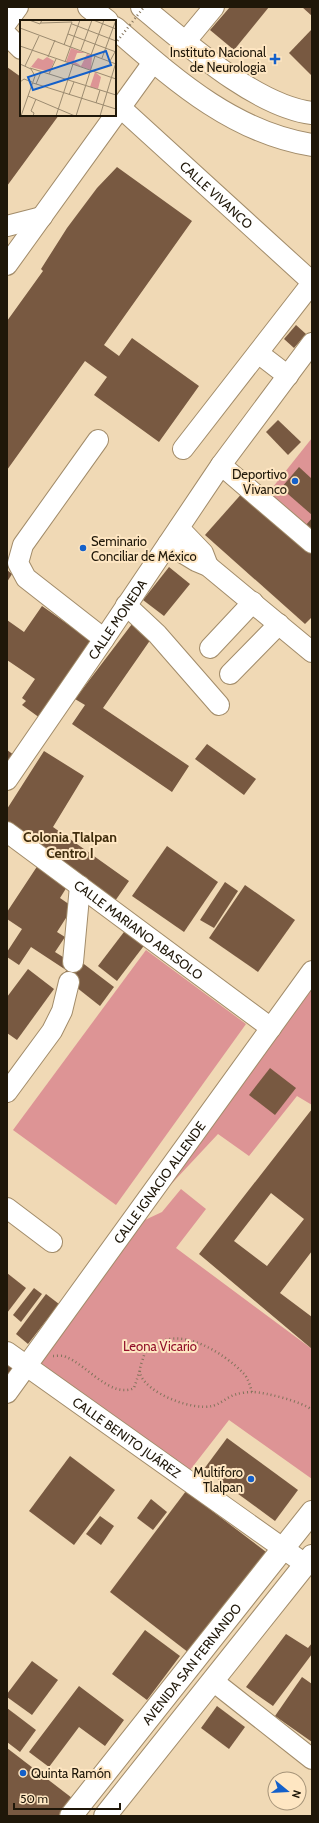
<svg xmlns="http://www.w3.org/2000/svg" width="319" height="1823" viewBox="0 0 319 1823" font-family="Cabin,sans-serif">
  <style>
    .green { fill: #dd9495 }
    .building { fill: #785941; fill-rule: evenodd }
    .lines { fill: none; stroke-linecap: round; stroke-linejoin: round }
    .minor-casing { stroke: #a28c6a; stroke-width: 22 }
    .major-casing { stroke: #a28c6a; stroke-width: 24 }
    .path { stroke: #82735b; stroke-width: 2.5; stroke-dasharray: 1 3; stroke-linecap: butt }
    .minor { stroke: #fff; stroke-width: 20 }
    .major { stroke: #fff; stroke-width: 22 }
    .path-bridge { stroke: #82735b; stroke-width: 2.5; stroke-dasharray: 1 3; stroke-linecap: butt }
    .poi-dot { fill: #1460ca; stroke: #fee6c2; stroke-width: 1.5 }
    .labels { text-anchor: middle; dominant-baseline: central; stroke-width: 4; stroke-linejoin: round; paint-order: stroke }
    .poi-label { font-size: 13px; fill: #1f1709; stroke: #fee6c2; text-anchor: end }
    .street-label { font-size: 13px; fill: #1f1709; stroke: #fee6c2 }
    .park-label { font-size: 13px; fill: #910f29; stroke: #fee6c2 }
    .neighbourhood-label { font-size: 14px; font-weight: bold; fill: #402d0d; stroke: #fee6c2 }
    .inset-road { fill: none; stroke: #9c8b70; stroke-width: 1 }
    .view { fill: #1460ca; fill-opacity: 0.15; stroke: #1460ca; stroke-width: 2 }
    .inset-edge { fill: none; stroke: #1f1709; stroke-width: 2 }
  </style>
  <rect width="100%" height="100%" fill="#f0d9b5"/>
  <g class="green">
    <polygon points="312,438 312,535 265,497"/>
    <polygon points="146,950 246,1024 116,1205 13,1130"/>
    <polygon points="312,984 312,1105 297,1096 249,1156 218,1134 132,1226 162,1212 181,1189 206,1209 176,1248 312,1349 312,1479 229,1420 187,1474 35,1365 136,1230 131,1227 209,1127"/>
  </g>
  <g class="building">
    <polygon points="230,7 269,7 234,50 210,30"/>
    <polygon points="302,7 312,7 312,16"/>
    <polygon points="312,29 312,76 289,53"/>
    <polygon points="7,67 21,77 21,115 59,115 7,186"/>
    <polygon points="117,167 192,221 104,345 119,356 132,338 199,386 159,442 94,395 107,377 85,361 7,470 7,321 43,271 41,269 67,228 97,188"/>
    <polygon points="296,325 306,334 294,348 284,339"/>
    <polygon points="278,420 301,442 288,455 266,432"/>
    <polygon points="299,467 312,479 312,515 281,488"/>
    <polygon points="244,491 312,551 312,617 305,624 205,535"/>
    <polygon points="312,518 312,530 306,525"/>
    <polygon points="169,567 190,584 164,616 143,600"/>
    <polygon points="7,570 12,574 7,582"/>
    <polygon points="42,606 93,642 40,718 22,705 26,701 22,698 35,679 7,660 7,620 24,632"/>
    <polygon points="135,620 151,639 103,708 189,766 172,792 72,724 85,705 75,699"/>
    <polygon points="207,744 256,779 244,795 195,759"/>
    <polygon points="7,750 14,755 7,765"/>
    <polygon points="44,751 84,776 53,827 129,881 115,901 7,821 7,809"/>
    <polygon points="167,846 218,882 184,932 132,896"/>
    <polygon points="40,862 70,882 60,898 73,907 57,932 65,937 55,952 71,962 66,970 31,947 19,965 7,957 7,952 22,929 7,919 7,912"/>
    <polygon points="225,882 238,891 214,928 200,920"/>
    <polygon points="245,885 295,920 258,972 209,938"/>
    <polygon points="127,928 146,943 117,981 98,966"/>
    <polygon points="76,958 114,987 100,1006 62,976"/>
    <polygon points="28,969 54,989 17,1040 7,1033 7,997"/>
    <polygon points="270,1068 296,1088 275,1115 249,1095"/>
    <path d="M 312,1109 L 312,1251 L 280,1293 L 312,1317 L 312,1349 L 199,1254 ZM 271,1193 L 304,1219 L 267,1266 L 234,1241 Z"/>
    <polygon points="7,1273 26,1288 7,1313"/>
    <polygon points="34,1288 42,1294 21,1322 13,1315"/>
    <polygon points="46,1294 59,1304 28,1344 16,1334"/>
    <polygon points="7,1362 16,1368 7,1380"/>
    <polygon points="227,1438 298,1490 275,1521 204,1469"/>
    <polygon points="70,1456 115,1490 74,1545 29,1511"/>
    <polygon points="186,1491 270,1555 193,1656 110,1592"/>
    <polygon points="151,1499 167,1512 153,1530 137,1518"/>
    <polygon points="100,1516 114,1526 101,1545 86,1534"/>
    <polygon points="145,1630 180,1656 147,1700 112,1674"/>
    <polygon points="286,1634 308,1648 312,1643 312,1654 273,1706 246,1687"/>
    <polygon points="32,1661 58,1680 32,1715 7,1697 7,1694"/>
    <polygon points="302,1677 312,1684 312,1742 275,1716"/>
    <polygon points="79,1686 124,1720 105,1746 79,1727 49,1767 29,1752"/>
    <polygon points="217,1706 245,1727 229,1749 201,1728"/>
    <polygon points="7,1708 36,1730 20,1752 7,1742"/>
    <polygon points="7,1748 72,1798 58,1816 7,1816"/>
  </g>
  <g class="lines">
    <defs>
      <g id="minor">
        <polyline points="7,22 18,7"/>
        <polyline points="7,35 21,49"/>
        <polyline points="185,42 214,7"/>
        <path id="s1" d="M 121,108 L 312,282"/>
        <polyline points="7,226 42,217"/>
        <polyline points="7,265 154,61"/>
        <polyline points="258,353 288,376"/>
        <polyline points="98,440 23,545 18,563 26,578 104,639"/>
        <polyline points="183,449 312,283"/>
        <polyline points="221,465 312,543"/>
        <polyline points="179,528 203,553 208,566"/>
        <polyline points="168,544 196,561 208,566 312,652"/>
        <polyline points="126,605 157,634 219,705"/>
        <polyline points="210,648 253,602"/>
        <polyline points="230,674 279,624"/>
        <path id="s2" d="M 7,780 L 104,639 L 221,465 L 312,343"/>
        <path id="s3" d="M 7,832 L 271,1028"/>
        <polyline points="73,962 80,886"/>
        <polyline points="7,1092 52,1031 62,1011 69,982"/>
        <polyline points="7,1208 52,1242"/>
        <path id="s4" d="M 7,1352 L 305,1564"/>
        <path id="s5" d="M 7,1393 L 312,971"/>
        <polyline points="213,1681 312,1759"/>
      </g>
      <g id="major">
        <polyline points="89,7 107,21"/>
        <path d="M 142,7 C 186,43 255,106 312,113"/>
        <path d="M 115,28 C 174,79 232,132 312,145"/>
        <path id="s6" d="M 71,1816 L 312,1512"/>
        <polyline points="105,1816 312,1556"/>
      </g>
    </defs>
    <use href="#minor" class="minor-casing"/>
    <use href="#major" class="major-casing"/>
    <g class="path">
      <path d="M 53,1356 C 57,1356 62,1355 66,1357 C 86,1364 111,1399 134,1388 L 140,1370"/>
      <path d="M 252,1392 C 250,1386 248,1377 243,1373 C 224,1353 181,1326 155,1345 C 151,1348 146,1350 144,1355 C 143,1360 139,1367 140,1373 C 145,1393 193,1411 212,1406 C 221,1404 228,1396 237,1394 C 241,1393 247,1392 252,1392 C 265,1392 303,1402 312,1410"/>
    </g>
    <use href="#minor" class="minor"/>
    <use href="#major" class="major"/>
    <polyline class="path-bridge" points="115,44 144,7"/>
  </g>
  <g class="poi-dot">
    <path d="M273 53h4v4h4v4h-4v4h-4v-4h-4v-4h4z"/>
    <circle cx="295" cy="481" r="4"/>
    <circle cx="83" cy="548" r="4"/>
    <circle cx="251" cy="1479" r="4"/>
    <circle cx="23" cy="1773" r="4"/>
  </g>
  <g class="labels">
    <g class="poi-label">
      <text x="266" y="52">Instituto Nacional<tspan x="266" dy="15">de Neurologia</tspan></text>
      <text x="287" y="474">Deportivo<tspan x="287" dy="15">Vivanco</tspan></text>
      <text x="91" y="541" text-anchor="start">Seminario<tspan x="91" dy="15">Conciliar de México</tspan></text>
      <text x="243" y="1472">Multiforo<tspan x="243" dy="15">Tlalpan</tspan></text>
      <text x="31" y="1773" text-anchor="start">Quinta Ramón</text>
    </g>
    <g class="street-label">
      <text stroke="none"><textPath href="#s1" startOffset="129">CALLE VIVANCO</textPath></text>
      <text stroke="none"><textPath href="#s2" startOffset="195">CALLE MONEDA</textPath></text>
      <text stroke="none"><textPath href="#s3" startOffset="164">CALLE MARIANO ABASOLO</textPath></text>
      <text stroke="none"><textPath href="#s5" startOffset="260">CALLE IGNACIO ALLENDE</textPath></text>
      <text stroke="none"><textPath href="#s4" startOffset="147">CALLE BENITO JUÁREZ</textPath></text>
      <text stroke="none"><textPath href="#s6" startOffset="194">AVENIDA SAN FERNANDO</textPath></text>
    </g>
    <g class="park-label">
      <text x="160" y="1346">Leona Vicario</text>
    </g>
    <g class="neighbourhood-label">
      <text x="70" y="837">Colonia Tlalpan<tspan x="70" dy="16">Centro I</tspan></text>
    </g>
  </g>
  <g transform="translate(20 20)">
    <rect width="96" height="96" fill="#f0d9b5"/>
    <path d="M 51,28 L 65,33 L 57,33 L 54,41 L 61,46 L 67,34 L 72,36 L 71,50 L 46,42 ZM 27,37 L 34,41 L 30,52 L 11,47 L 18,38 L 23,40 ZM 75,52 L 81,57 L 78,69 L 70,67 Z" fill="#dd9495"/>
    <path class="inset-road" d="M 9,0 L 20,4 L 22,0M 73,0 L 96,9M 21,3 L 52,2 L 44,25M 52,4 L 96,21M 0,8 L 96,44M 48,14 L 96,32M 0,26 L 96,59M 61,30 L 72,0M 71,35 L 84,0M 28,37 L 35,20M 82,38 L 96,0M 90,41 L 96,30M 45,42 L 60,0M 0,44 L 11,49 L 15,56 L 1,96M 5,46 L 19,16M 10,48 L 96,75M 29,54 L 36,39M 0,62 L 4,59 L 12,62M 13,63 L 96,89M 16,64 L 21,52M 49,75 L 54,62M 8,76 L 55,96M 76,83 L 80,70M 13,96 L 14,93 L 11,91 L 16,79M 36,96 L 53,44M 56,96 L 75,36M 80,96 L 96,42"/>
    <path class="view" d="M 86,31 L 91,45 L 13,70 L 8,57 Z"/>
    <rect width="96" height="96" class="inset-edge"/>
  </g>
  <rect width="319" height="1823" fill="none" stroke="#1f1709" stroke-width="16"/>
  <g transform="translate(287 1791) rotate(108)"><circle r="19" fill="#fee6c2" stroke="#a59378"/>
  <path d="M0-3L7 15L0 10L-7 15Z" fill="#1460ca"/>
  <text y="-6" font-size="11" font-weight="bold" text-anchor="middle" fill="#1f1709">N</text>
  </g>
  <path d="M14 1803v6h106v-6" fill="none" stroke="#1f1709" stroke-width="2"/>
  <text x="20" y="1803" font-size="12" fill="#1f1709" stroke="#fee6c2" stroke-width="3" paint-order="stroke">50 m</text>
</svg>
